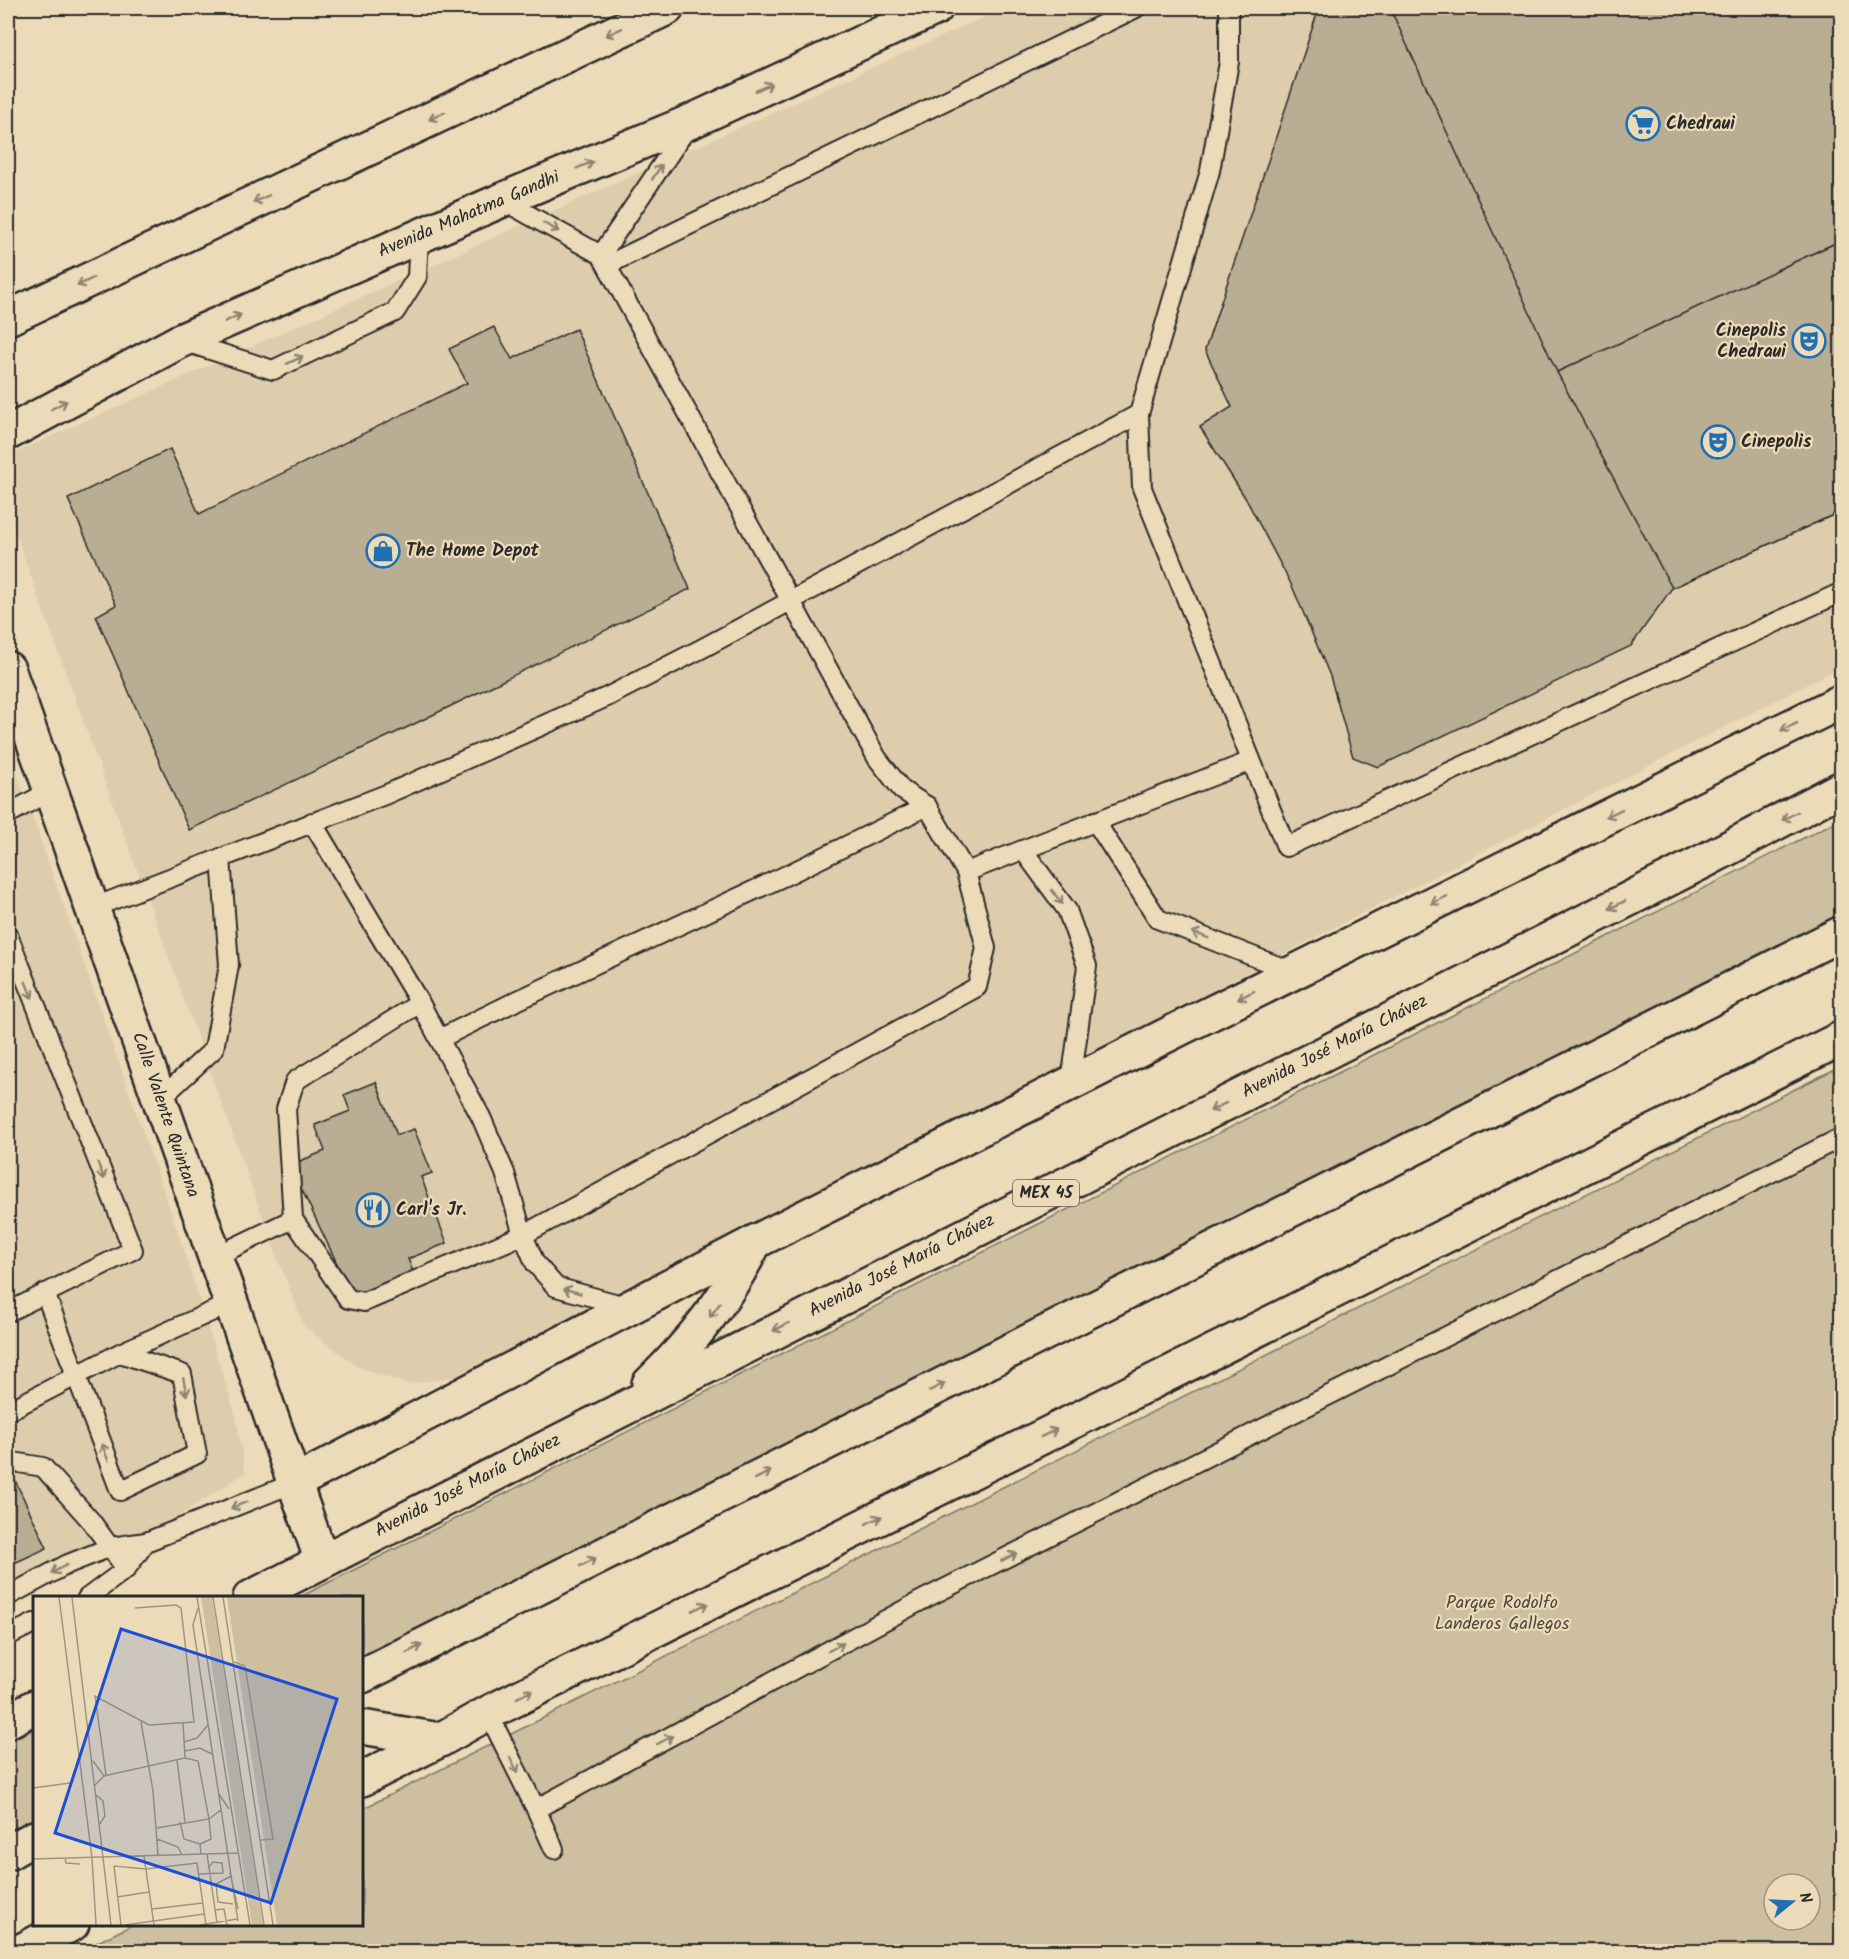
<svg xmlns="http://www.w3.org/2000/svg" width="1849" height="1959" viewBox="0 0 1849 1959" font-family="Kalam,sans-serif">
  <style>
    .built { fill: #ddcdad }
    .green { fill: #cdbfa0; stroke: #7c7566; stroke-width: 1.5; fill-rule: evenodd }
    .building { fill: #b9ad93; stroke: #2b2b2b; stroke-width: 1.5 }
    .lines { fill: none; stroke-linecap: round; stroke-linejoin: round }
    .service-casing { stroke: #2b2b2b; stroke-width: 22 }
    .minor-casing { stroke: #2b2b2b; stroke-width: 38 }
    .tertiary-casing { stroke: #2b2b2b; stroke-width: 38 }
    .secondary-casing { stroke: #2b2b2b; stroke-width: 38 }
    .primary-casing { stroke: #2b2b2b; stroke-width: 38 }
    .service { stroke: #ecdbb8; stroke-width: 18 }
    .minor { stroke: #ecdbb8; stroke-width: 33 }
    .tertiary { stroke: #ecdbb8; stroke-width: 33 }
    .secondary { stroke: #ecdbb8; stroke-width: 33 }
    .primary { stroke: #ecdbb8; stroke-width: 33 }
    .oneway { stroke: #8c8372 }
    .labels { text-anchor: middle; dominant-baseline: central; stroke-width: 4.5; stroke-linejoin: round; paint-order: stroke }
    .shield { fill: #ecdbb8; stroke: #656055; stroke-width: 1.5 }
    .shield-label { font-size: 16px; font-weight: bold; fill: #2b2b2b }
    .poi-label { font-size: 18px; font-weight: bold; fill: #2b2b2b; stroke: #ecdbb8; text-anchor: start }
    .street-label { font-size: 18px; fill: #2b2b2b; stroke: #ecdbb8 }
    .park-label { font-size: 18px; fill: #4b4942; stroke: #ecdbb8 }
    .inset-road { fill: none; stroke: #9f9580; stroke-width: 1.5 }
    .view { fill: #1d4ed8; fill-opacity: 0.15; stroke: #1d4ed8; stroke-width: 3 }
    .inset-edge { fill: none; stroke: #2b2b2b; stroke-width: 3 }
  </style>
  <rect width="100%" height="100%" fill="#ecdbb8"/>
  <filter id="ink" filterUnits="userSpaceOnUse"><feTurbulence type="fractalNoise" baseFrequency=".0167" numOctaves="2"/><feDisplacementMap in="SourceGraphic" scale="12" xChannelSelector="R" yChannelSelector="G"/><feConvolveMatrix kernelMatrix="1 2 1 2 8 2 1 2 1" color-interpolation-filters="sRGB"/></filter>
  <g filter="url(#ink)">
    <g class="built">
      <polygon points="1005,8 1841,8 1841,667 463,1376 406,1384 358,1367 304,1326 280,1265 8,513 8,456"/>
      <polygon points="8,747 178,1232 236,1417 245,1473 171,1521 8,1605"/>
    </g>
    <g class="green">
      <polygon points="1841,819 1841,922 362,1674 362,1598 298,1598"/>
      <path d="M 1841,1066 L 1841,1951 L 78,1952 L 132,1925 L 362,1924 L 362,1809 ZM 1774,1884 L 1810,1884 L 1810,1920 L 1774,1920 Z"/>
      <polygon points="34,1729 34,1834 8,1847 8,1742"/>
    </g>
    <g class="building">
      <polygon points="1319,8 1842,8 1842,511 1672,588 1631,646 1378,767 1353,757 1330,676 1292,586 1246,499 1200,427 1232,407 1205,350"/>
      <polygon points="1390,8 1842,8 1842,240 1557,372"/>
      <polygon points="1842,240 1842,511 1672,588 1557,372"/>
      <polygon points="494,327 512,359 576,329 690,589 408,727 189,830 96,616 116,605 68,499 170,449 199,514 467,383 449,349"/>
      <polygon points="376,1082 397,1135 414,1129 432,1173 421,1177 447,1243 408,1259 414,1274 353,1297 290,1165 325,1151 315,1125 350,1111 344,1095"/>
      <polygon points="14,1478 47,1548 8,1566 8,1481"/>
    </g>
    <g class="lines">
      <defs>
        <g id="service">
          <polyline points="1229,8 1229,62 1210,171 1139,414 1142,488 1286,847 1842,592"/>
          <polyline points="502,200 601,255 877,758 902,790 927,806 966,872 1251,761"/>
          <polyline points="601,255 689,125"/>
          <polyline points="607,265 1136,8"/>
          <polyline points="182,341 273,370 395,312 417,277 419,236"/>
          <polyline points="8,814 50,791"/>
          <polyline points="1095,821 1158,919 1293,972"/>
          <polyline points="312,822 420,1003 481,1117 505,1173 523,1235 977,987 986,948 966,872"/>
          <polyline points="1023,850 1067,910 1087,966 1071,1082"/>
          <polyline points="92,908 387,794 607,697 701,649 1139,414"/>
          <polyline points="8,935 133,1250 8,1312"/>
          <polyline points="439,1039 514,1002 791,873 927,806"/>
          <polyline points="159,1100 214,1049 229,965 221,858"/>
          <polyline points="293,1219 286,1109 295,1081 420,1003"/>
          <polyline points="214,1257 293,1219 348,1299 364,1302 523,1235 535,1263 556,1287 629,1307"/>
          <polyline points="45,1293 120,1491 197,1454 182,1374 120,1353"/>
          <polyline points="8,1411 120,1353 231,1303"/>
          <polyline points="8,1464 13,1462 43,1467 91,1521 126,1569"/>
          <polyline points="8,1596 68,1564 111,1547 146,1542 294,1483"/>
          <polyline points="87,1598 126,1569 146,1542"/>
          <polyline points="8,1636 34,1623"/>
          <polyline points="488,1713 536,1809 926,1598 1842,1137"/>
          <polyline points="536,1809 554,1849"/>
        </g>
        <g id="minor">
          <polyline points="8,669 322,1561"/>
          <polyline points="294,1483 755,1242 1177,1030 1842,701"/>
        </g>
        <g id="tertiary">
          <polyline points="362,1779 440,1740 488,1713 1842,1038"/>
          <polyline points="19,1952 72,1924"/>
        </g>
        <g id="secondary">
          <polyline points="8,318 667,8"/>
          <polyline points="8,433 180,341 502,200 692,121 936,8"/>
        </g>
        <g id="primary">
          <path d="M 649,1384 C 695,1339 726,1299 755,1242"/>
          <polyline points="250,1598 1706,860 1842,788"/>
          <polyline points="362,1676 1842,933"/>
          <polyline points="8,1721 34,1707"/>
          <polyline points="362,1727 440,1740"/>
          <polyline points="8,1853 34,1838"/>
        </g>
      </defs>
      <use href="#service" class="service-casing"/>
      <use href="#minor" class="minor-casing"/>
      <use href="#tertiary" class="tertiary-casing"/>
      <use href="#secondary" class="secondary-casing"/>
      <use href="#primary" class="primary-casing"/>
      <use href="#service" class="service"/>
      <use href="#minor" class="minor"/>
      <use href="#tertiary" class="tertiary"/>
      <use href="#secondary" class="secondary"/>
      <use href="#primary" class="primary"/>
    </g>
    <defs><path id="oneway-shaft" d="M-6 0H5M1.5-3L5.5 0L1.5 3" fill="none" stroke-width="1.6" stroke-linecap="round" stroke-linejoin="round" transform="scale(1.5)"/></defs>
    <g class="oneway">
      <use href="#oneway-shaft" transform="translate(614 32) rotate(155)"/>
      <use href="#oneway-shaft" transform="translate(764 87) rotate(-25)"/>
      <use href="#oneway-shaft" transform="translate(437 116) rotate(155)"/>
      <use href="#oneway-shaft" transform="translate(585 165) rotate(-22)"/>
      <use href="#oneway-shaft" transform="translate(657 172) rotate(-56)"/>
      <use href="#oneway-shaft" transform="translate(261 199) rotate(155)"/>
      <use href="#oneway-shaft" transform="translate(551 227) rotate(29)"/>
      <use href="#oneway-shaft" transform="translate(85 282) rotate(155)"/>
      <use href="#oneway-shaft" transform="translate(233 318) rotate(-24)"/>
      <use href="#oneway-shaft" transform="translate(295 360) rotate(-25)"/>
      <use href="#oneway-shaft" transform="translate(59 405) rotate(-28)"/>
      <use href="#oneway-shaft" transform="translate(1789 727) rotate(154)"/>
      <use href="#oneway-shaft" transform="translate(1614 813) rotate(154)"/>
      <use href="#oneway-shaft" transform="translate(1790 816) rotate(152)"/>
      <use href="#oneway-shaft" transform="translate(1057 897) rotate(54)"/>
      <use href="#oneway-shaft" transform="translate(1439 900) rotate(154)"/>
      <use href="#oneway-shaft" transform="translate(1617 905) rotate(153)"/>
      <use href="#oneway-shaft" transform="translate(1200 935) rotate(-159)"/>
      <use href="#oneway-shaft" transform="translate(29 990) rotate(68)"/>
      <use href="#oneway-shaft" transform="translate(1246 995) rotate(154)"/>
      <use href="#oneway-shaft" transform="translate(1218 1107) rotate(153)"/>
      <use href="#oneway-shaft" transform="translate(101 1171) rotate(68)"/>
      <use href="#oneway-shaft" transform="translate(572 1291) rotate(-164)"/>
      <use href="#oneway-shaft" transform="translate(715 1310) rotate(126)"/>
      <use href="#oneway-shaft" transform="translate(781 1327) rotate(153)"/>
      <use href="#oneway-shaft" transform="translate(185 1387) rotate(79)"/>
      <use href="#oneway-shaft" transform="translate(937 1387) rotate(-27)"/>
      <use href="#oneway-shaft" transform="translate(1049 1433) rotate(-26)"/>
      <use href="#oneway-shaft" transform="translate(105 1452) rotate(-111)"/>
      <use href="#oneway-shaft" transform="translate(763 1475) rotate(-27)"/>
      <use href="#oneway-shaft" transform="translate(239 1505) rotate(158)"/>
      <use href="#oneway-shaft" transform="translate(874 1520) rotate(-26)"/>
      <use href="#oneway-shaft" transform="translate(1009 1557) rotate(-27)"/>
      <use href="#oneway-shaft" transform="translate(588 1562) rotate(-27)"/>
      <use href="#oneway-shaft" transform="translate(59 1569) rotate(152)"/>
      <use href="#oneway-shaft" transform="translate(700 1607) rotate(-26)"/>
      <use href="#oneway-shaft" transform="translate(836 1647) rotate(-28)"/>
      <use href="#oneway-shaft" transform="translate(414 1649) rotate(-27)"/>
      <use href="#oneway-shaft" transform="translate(525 1694) rotate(-26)"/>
      <use href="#oneway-shaft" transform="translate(665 1740) rotate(-28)"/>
      <use href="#oneway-shaft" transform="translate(514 1765) rotate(63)"/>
    </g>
  </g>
  <defs>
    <symbol id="supermarket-ring" viewBox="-11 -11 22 22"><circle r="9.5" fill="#ecdbb8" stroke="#1f6fb2" stroke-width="1.5"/><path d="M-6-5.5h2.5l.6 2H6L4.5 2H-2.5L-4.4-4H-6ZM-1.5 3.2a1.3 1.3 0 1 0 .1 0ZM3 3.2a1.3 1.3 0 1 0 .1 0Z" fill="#1f6fb2"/></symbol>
    <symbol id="theatre-ring" viewBox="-11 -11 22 22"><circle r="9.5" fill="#ecdbb8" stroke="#1f6fb2" stroke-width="1.5"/><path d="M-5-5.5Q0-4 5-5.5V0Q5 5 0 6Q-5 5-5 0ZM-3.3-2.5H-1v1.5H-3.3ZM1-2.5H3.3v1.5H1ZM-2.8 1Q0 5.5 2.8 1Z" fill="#1f6fb2"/></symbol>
    <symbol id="shop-ring" viewBox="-11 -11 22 22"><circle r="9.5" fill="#ecdbb8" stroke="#1f6fb2" stroke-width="1.5"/><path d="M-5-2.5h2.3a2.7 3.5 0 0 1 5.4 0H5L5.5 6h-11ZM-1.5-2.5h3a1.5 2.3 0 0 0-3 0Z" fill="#1f6fb2"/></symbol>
    <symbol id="restaurant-ring" viewBox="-11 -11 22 22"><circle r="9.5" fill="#ecdbb8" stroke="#1f6fb2" stroke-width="1.5"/><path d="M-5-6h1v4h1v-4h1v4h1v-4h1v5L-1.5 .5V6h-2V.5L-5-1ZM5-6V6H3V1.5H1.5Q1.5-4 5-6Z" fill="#1f6fb2"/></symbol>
  </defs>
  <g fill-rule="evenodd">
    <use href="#supermarket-ring" x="1624" y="105" width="38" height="38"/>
    <use href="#theatre-ring" x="1790" y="322" width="38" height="38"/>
    <use href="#theatre-ring" x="1699" y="423" width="38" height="38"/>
    <use href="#shop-ring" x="364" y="532" width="38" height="38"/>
    <use href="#restaurant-ring" x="354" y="1191" width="38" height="38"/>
  </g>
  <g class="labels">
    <rect class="shield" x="1013" y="1180" width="66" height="26" rx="4.5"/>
    <g class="shield-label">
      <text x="1046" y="1193">MEX 45</text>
    </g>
    <g class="poi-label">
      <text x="1666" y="124">Chedraui</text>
      <text x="1786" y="331" text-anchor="end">Cinepolis<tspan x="1786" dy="21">Chedraui</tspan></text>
      <text x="1741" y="442">Cinepolis</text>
      <text x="406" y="551">The Home Depot</text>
      <text x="396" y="1210">Carl's Jr.</text>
    </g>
    <g class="street-label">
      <text transform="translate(469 215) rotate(-23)">Avenida Mahatma Gandhi</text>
      <text transform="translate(1335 1047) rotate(-27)">Avenida José María Chávez</text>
      <text transform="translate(165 1115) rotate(71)">Calle Valente Quintana</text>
      <text transform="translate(902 1266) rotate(-27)">Avenida José María Chávez</text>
      <text transform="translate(468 1486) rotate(-27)">Avenida José María Chávez</text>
    </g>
    <g class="park-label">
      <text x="1502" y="1603">Parque Rodolfo<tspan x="1502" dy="21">Landeros Gallegos</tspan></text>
    </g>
  </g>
  <g transform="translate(33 1596)">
    <rect width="330" height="330" fill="#ecdbb8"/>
    <path d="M 168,1 L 179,1 L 230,329 L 219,329 ZM 194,1 L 330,1 L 330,329 L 244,329 Z" fill="#cdbfa0"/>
    <path class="inset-road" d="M 26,1 L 59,262 L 63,329M 39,1 L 78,329M 164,1 L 217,329M 180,1 L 231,329M 190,1 L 240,329M 165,12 L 160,29 L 205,325M 201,66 L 212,70 L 240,243 L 228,244M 108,126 L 120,195 L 125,259M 151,146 L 164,142 L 175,129M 152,155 L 167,152 L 179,158M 144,164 L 152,226M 60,165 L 71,180M 73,179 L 62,100 L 116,129 L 161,126 L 148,12 L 143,9 L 102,12M 62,189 L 71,180 L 152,162 L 150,126M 0,192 L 37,187M 186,198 L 196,213M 63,199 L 70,205 L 72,220 L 66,229M 147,226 L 151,243 L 167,248M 124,232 L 176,223 L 165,165 L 152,162M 124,243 L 145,251 L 149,259M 168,258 L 167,248 L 178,243 L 176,223 L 188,214M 174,258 L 184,327M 111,260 L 121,329M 32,262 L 33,267 L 47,268M 0,263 L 205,257M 197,276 L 205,313M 166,278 L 190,277 L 189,267 L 180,266 L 175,272M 198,280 L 183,288 L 185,306 L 200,308M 84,301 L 116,296M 119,313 L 170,307M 182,314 L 191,313 L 194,329M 88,329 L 81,270 L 113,273 L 164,267 L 173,329M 92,329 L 171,318M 167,329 L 204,323"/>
    <path class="view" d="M 88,33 L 304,103 L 238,307 L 22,237 Z"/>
    <rect width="330" height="330" class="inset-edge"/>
  </g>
  <rect width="1849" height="1959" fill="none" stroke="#ecdbb8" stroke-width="30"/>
  <rect x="15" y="15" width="1819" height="1929" fill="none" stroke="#2b2b2b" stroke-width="2" filter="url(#ink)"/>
  <g transform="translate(1792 1902) rotate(72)"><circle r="28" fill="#ecdbb8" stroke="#9f9580" stroke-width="1.5"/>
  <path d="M0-4.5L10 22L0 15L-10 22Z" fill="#1f6fb2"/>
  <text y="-9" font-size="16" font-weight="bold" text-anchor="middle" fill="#2b2b2b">N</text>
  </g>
</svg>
